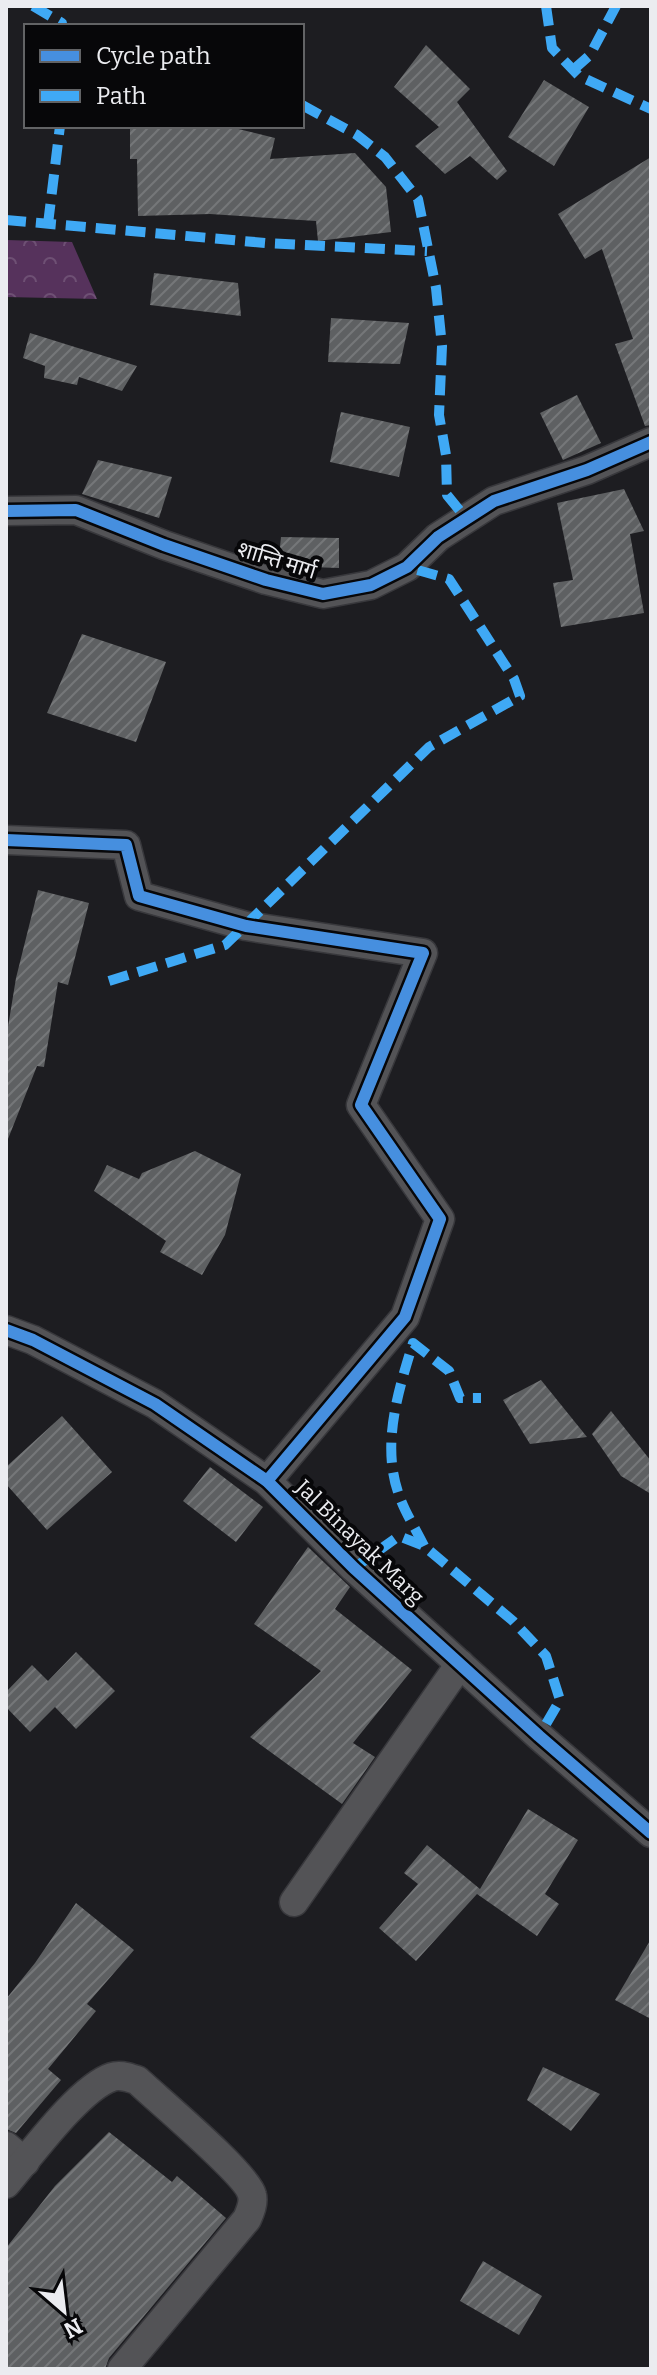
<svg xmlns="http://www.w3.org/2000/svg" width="657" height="2375" viewBox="0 0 657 2375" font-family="Bitter,'Noto Sans Devanagari',serif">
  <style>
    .forest { fill: url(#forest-crowns) }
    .building { fill: url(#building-hatch) }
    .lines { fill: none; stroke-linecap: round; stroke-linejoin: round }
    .street-casing { stroke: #38383c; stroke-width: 31 }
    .street { stroke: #535356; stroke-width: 28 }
    .quiet { stroke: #3fa9f5; stroke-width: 10; stroke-dasharray: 20 10; stroke-linecap: butt }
    .cycleway-casing { stroke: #070709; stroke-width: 17 }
    .cycleway { stroke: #468fdf; stroke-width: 12 }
    .labels { text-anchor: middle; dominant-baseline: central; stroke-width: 8; stroke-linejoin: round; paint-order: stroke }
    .street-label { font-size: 22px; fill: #ebecf0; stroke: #070709 }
  </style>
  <defs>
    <pattern id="forest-crowns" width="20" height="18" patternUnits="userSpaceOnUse" patternTransform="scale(2)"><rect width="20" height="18" fill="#56325c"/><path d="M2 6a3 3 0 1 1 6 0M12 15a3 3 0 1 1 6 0" fill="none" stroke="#6e5074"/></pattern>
    <pattern id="building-hatch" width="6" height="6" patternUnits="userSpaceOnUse" patternTransform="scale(2)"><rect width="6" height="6" fill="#5e6062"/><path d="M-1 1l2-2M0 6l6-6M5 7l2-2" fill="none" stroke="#757779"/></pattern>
  </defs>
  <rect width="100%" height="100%" fill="#1d1d21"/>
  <polygon class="forest" points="6,240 72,242 97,299 6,297"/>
  <g class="building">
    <polygon points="426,45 470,89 457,102 507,171 497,180 470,156 445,174 415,146 439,127 394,87"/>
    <polygon points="544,80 589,107 554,166 508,137"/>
    <polygon points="130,126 226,126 275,138 270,159 355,153 386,187 391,232 318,241 316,221 210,214 138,216 137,159 130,159"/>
    <polygon points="651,157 651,425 645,426 615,344 633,339 602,249 585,259 558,214"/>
    <polygon points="154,273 238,283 241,316 150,305"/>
    <polygon points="331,318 409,323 400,364 328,362"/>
    <polygon points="30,333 78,348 137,366 122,391 79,377 77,385 44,378 45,366 23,358"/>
    <polygon points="577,395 601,443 563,460 540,413"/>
    <polygon points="341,412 410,427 399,477 330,462"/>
    <polygon points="98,460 172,477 159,518 82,494"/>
    <polygon points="624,489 644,531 630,534 644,613 561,627 553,583 573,580 557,503"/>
    <polygon points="281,537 339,538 339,568 278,566"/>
    <polygon points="82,634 166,662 136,742 47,713"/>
    <polygon points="38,890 89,903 68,985 58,982 44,1067 37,1066 8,1139 6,1039 16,978"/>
    <polygon points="195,1151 241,1174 225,1235 202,1275 160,1252 166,1241 94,1191 107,1165 139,1179 142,1173"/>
    <polygon points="541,1380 587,1437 530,1444 503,1400"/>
    <polygon points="611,1411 651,1461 651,1494 621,1476 592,1434"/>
    <polygon points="62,1416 112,1472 47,1530 6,1484 6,1467"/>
    <polygon points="210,1467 263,1507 236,1542 183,1501"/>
    <polygon points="308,1547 350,1587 335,1609 412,1670 353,1743 375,1757 342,1804 250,1737 321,1671 254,1624"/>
    <polygon points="76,1652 115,1691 76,1729 55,1707 30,1732 6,1707 6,1692 32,1665 48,1681"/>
    <polygon points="528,1809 578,1840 545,1894 559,1904 537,1936 477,1894 416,1961 379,1928 418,1884 404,1873 427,1845 480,1889"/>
    <polygon points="76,1903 134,1950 87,2004 96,2011 48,2069 61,2080 16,2133 6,2129 6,1999 35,1963"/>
    <polygon points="651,1939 651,2019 615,2000"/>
    <polygon points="543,2067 600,2094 571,2131 527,2100"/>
    <polygon points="109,2132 172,2182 177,2176 226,2218 109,2358 105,2369 6,2369 6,2248 55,2186"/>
    <polygon points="483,2261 542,2296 519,2335 460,2301"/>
  </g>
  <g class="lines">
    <defs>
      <g id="street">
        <polyline points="6,511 76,510 164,545 266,580 323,594 371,585 407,567 438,537 494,501 587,470 651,442"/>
        <polyline points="6,840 126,845 139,896 246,926 423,953 361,1105 440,1219 405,1317 267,1481"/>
        <polyline points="6,1330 33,1340 155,1404 267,1481 354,1568 539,1736 651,1833"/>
        <polyline points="294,1902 460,1664"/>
        <polyline points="6,2146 25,2162"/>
        <path d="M 6,2184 C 30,2156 79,2088 112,2077 C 121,2074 129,2078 137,2080 C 157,2099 248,2175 252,2195 C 254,2203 250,2212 247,2219 L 122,2369"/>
      </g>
    </defs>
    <use href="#street" class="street-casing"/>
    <use href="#street" class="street"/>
    <g class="quiet">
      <polyline points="33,6 62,23 62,26"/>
      <polyline points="546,6 552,48 579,76 651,109"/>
      <polyline points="573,70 590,55 616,6"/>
      <polyline points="302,105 357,135 385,157 418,199 436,288 442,346 439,415 446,455 447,495 465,517"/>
      <polyline points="6,220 266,243 427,251"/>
      <polyline points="48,224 60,126"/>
      <polyline points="109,981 225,945 429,747 520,696 514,679 449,579 407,567"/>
      <path d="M 424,1546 C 416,1529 405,1513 399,1495 C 381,1445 398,1392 413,1343 L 449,1371 L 460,1398 L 481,1398"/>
      <polyline points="354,1568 399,1536 424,1546 513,1621 546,1656 560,1700 539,1736"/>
    </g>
    <defs>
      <g id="cycleway">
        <polyline points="6,511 76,510 164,545 266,580 323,594 371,585 407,567 438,537 494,501 587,470 651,442"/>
        <polyline points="6,840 126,845 139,896 246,926 423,953 361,1105 440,1219 405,1317 267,1481"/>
        <polyline points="6,1330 33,1340 155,1404 267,1481 354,1568 539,1736 651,1833"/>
      </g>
    </defs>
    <use href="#cycleway" class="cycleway-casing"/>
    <use href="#cycleway" class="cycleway"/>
  </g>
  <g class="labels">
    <g class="street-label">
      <text transform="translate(277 560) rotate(17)">शान्ति मार्ग</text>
      <text transform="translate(360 1542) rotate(44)">Jal Binayak Marg</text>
    </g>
  </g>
  <rect width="657" height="2375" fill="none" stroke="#ebecf0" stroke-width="16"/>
  <rect x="24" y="24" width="280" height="104" fill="#070709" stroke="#626365" stroke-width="2"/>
  <rect x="40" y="50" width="40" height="12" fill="#468fdf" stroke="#626365" stroke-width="2"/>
  <text x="96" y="64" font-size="24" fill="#ebecf0">Cycle path</text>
  <rect x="40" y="90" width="40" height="12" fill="#3fa9f5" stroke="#626365" stroke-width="2"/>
  <text x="96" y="104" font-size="24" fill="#ebecf0">Path</text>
  <g transform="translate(64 2311) rotate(152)" stroke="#070709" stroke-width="6" paint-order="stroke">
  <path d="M0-6L14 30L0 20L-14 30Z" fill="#ebecf0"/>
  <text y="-12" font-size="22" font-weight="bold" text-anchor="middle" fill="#ebecf0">N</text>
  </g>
</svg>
